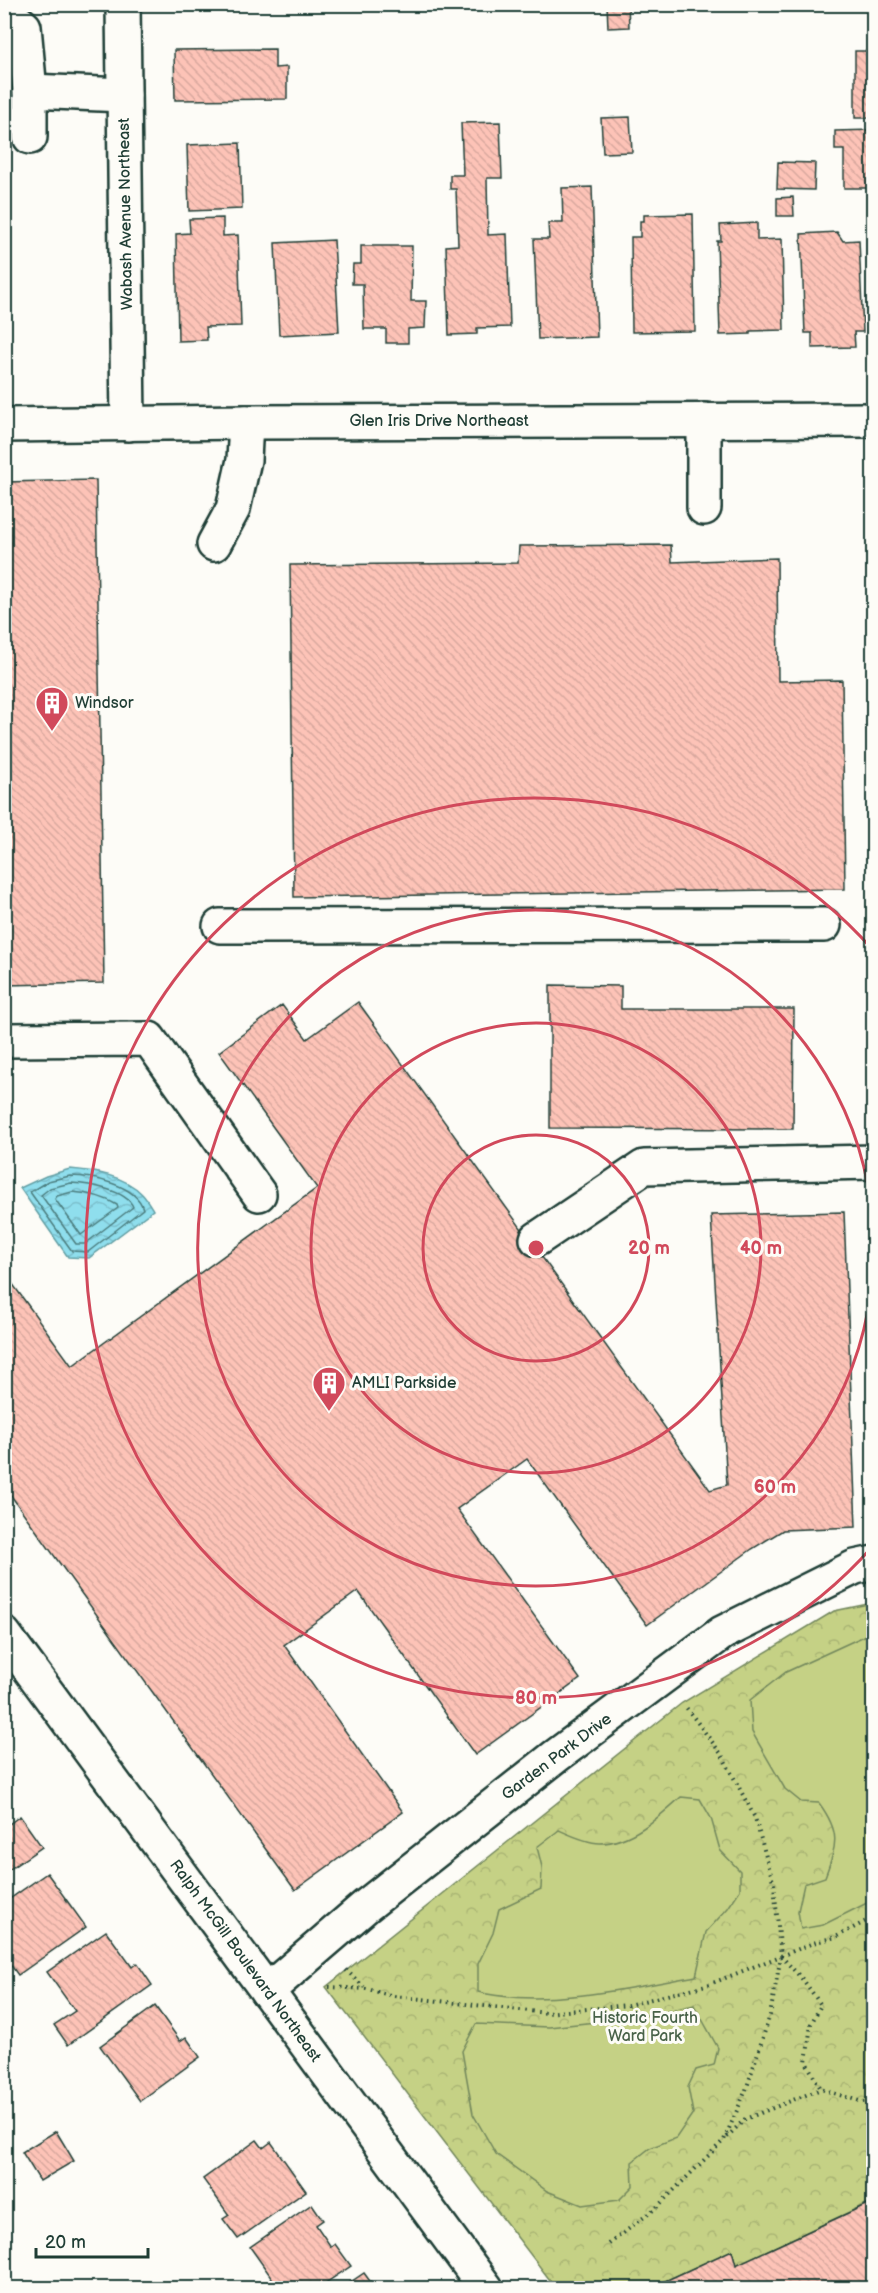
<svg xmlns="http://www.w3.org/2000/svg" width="878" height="2293" viewBox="0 0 878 2293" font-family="'Balsamiq Sans',sans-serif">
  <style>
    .park { fill: url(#park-crowns); stroke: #72875c; stroke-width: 1.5 }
    .pitch { fill: #c5d185; stroke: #72875c; stroke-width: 1.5 }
    .water { fill: url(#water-waves); stroke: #629ea3; stroke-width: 1.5 }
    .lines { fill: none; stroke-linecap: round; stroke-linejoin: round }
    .shore { stroke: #4c7d7e; stroke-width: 1.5 }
    .building { fill: url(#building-back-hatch); stroke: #1f3d34; stroke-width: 1.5 }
    .minor-casing { stroke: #1f3d34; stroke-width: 38 }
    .major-casing { stroke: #1f3d34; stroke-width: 38 }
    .path { stroke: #1f3d34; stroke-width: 4; stroke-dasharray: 1.5 4.5; stroke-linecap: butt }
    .minor { stroke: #fdfcf7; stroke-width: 33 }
    .major { stroke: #fdfcf7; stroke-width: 33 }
    .ring { fill: none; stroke: #d1495b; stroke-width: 3 }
    .labels { text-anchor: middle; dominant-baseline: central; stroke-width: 6; stroke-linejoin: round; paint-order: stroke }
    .street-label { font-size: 16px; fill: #1f3d34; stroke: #fdfcf7 }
    .poi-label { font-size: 16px; fill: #1f3d34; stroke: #fdfcf7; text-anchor: start }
    .park-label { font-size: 16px; fill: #486248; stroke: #fdfcf7 }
    .centre { fill: #d1495b; stroke: #fdfcf7; stroke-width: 3 }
    .ring-label { font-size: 18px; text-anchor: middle; font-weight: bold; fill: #d1495b; stroke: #fdfcf7; stroke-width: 6; stroke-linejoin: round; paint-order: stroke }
  </style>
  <defs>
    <pattern id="park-crowns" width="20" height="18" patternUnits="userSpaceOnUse" patternTransform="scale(1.5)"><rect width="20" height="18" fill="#c5d185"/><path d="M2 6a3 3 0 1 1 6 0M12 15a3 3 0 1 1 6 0" fill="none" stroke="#a9b473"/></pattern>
    <pattern id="water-waves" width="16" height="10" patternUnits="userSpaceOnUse" patternTransform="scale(1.5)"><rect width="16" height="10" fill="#8fdeed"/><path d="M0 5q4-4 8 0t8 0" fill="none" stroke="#7bbfcc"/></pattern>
    <pattern id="building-back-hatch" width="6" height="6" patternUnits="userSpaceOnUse" patternTransform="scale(1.5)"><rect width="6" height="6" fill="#fdc3b7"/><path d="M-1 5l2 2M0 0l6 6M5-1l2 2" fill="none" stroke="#d8a89e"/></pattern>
  </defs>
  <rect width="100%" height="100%" fill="#fdfcf7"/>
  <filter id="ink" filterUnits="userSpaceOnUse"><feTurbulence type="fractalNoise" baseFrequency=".0167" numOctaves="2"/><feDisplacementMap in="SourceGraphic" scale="12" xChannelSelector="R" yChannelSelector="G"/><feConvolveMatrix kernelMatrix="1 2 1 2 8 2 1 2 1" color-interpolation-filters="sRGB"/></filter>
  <g filter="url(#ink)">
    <polygon class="park" points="873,1603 873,2201 736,2265 732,2250 650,2288 556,2288 326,1987 682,1703 834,1611"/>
    <g class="pitch">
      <path d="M 873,1632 L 873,1900 L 823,1925 L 801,1929 L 798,1911 L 804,1884 L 825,1877 C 837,1844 841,1833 819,1803 L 801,1802 L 785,1789 L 752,1732 L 750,1700 L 786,1672 Z"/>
      <path d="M 681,1797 L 700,1799 L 711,1818 L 720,1850 L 740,1871 L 740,1890 L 728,1908 L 706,1932 L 696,1976 C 629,1988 545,2008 478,1992 L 478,1964 L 493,1933 L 499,1909 L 541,1889 L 542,1867 L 537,1847 L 559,1830 C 570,1835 587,1843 600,1843 C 631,1843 659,1817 681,1797 Z"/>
      <polygon points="694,2005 718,2048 714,2065 696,2070 688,2087 693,2113 676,2138 650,2148 632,2162 633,2186 619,2200 582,2205 547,2191 496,2154 473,2114 462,2051 476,2024 549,2027 633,2018"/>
    </g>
    <path class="water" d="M 70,1169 C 94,1171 124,1175 142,1194 C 146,1198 150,1205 153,1210 L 89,1258 L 68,1257 L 20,1188 L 46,1176 Z"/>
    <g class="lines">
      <g class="shore">
        <path d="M 70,1176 C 92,1176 137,1185 143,1209 L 88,1252 L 72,1251 L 30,1192 L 48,1181 Z"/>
        <path d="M 71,1183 C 88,1184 127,1190 133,1207 L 85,1244 L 76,1244 L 41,1195 L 50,1188 Z"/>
        <path d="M 72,1192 C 88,1193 103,1196 117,1205 L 118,1208 L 81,1235 L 55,1199 L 57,1196 Z"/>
      </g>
    </g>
    <g class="building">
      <polygon points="607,4 628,4 629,27 608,28"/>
      <rect x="866" y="4" width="8" height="11"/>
      <polygon points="275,49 275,68 287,67 287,99 175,100 174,50"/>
      <rect x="855" y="51" width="19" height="67"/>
      <polygon points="630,117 632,152 603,153 601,118"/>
      <polygon points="500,122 502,178 487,178 488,235 507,234 510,327 477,328 477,334 449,335 446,246 458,245 456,189 450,189 450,175 463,175 461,123"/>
      <polygon points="874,130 874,188 844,188 844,150 835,150 835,131"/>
      <polygon points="240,143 242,209 189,211 187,145"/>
      <polygon points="778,162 815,163 814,190 777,189"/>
      <polygon points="592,187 597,337 538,339 534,239 549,239 548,223 563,223 562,188"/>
      <polygon points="793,197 794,216 777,216 777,198"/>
      <polygon points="693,214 695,331 632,332 631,237 640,237 640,221 644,221 644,215"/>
      <polygon points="223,218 223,236 238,235 241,326 206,327 207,340 178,341 176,234 190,233 189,219"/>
      <polygon points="757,223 757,240 782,239 784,330 750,331 750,334 720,335 717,241 721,241 720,225"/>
      <polygon points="837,232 843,241 859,240 863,332 854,332 855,347 812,348 812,333 805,333 801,234"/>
      <polygon points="334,240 339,332 279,335 275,243"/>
      <polygon points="361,246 412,246 411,301 426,301 425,328 408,329 408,343 386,343 386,329 364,329 363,284 352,284 353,264 361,264"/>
      <polygon points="96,480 104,983 4,985 4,482"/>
      <polygon points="671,545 672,562 777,558 778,681 842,680 845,889 294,897 290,565 518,563 519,546"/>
      <polygon points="550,985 621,986 621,1009 794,1009 793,1129 550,1128"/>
      <polygon points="358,1002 710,1490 727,1485 711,1215 844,1212 856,1527 783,1530 752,1549 647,1625 527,1459 457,1509 580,1679 475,1755 358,1591 284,1645 403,1812 295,1890 4,1486 4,1272 72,1366 317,1188 219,1052 282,1005 307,1039"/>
      <polygon points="20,1816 42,1847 4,1873 4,1819 9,1824"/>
      <polygon points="47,1873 86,1927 18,1975 4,1956 4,1903"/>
      <polygon points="106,1931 132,1967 137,1963 152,1985 68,2045 54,2025 75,2011 47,1972"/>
      <polygon points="155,2006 180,2041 186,2037 200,2057 140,2101 100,2046"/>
      <polygon points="56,2131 74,2161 40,2181 22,2152"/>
      <polygon points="257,2140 263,2148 271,2142 306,2191 238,2239 223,2219 229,2215 203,2179"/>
      <polygon points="874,2201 874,2288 650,2288 732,2250 736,2265"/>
      <polygon points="312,2204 323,2220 316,2225 331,2247 335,2244 351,2266 318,2288 279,2288 250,2247"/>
      <polygon points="364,2273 375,2288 342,2288"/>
    </g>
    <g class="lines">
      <defs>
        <g id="minor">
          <polyline points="123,4 128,424"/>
          <polyline points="4,10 24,27 30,91 30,137"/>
          <polyline points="30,91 124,95"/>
          <polyline points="704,420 704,508"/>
          <polyline points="4,425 246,422 874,420"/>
          <polyline points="214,544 233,509 244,460 246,422"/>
          <polyline points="220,926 824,925"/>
          <polyline points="4,1040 149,1039 259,1194"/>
          <polyline points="537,1239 644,1167 874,1162"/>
          <polyline points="267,1991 366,1906 556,1756 722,1633 855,1567 874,1563"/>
        </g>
        <polyline id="major" points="4,1634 486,2288"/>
      </defs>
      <use href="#minor" class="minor-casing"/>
      <use href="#major" class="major-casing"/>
      <g class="path">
        <polyline points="781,1956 804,1981 821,2005 811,2024 806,2062 821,2089 862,2102 874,2101"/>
        <polyline points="346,1970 364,1987"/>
        <polyline points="329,1987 366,1989 394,1996 547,2013 628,2005 710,1984 816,1942 836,1937 874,1917"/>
        <polyline points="727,2137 745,2119 821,2089"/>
        <polyline points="609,2244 656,2208 724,2140 746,2090 770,2015 781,1956 774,1885 755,1818 722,1755 685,1706"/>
      </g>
      <use href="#minor" class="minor"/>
      <use href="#major" class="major"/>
    </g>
  </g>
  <g class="ring">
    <circle cx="536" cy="1248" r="113"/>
    <circle cx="536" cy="1248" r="225"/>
    <path d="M873 1269A338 338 0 1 1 873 1227"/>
    <path d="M873 1546A450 450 0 1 1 873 950"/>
  </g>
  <defs>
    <symbol id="building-pin" viewBox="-11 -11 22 30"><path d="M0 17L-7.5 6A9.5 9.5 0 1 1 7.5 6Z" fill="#d1495b" stroke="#fdfcf7"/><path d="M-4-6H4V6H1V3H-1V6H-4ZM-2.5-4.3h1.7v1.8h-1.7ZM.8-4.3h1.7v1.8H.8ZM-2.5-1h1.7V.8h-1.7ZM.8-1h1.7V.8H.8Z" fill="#fff"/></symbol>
  </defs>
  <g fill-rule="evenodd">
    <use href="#building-pin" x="33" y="684" width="38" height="52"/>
    <use href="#building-pin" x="310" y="1364" width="38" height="52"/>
  </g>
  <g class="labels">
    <g class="street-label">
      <text transform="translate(126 214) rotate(-91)">Wabash Avenue Northeast</text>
      <text x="439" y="421">Glen Iris Drive Northeast</text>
      <text transform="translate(557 1757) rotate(-37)">Garden Park Drive</text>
      <text transform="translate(245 1961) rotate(54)">Ralph McGill Boulevard Northeast</text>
    </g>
    <g class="poi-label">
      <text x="75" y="703">Windsor</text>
      <text x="352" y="1383">AMLI Parkside</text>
    </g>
    <g class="park-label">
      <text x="645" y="2018">Historic Fourth<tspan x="645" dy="18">Ward Park</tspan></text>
    </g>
  </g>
  <circle cx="536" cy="1248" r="9" class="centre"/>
  <g class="ring-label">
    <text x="649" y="1254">20 m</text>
    <text x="761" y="1254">40 m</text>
    <text x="775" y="1493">60 m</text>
    <text x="536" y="1704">80 m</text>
  </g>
  <rect width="878" height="2293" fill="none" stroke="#fdfcf7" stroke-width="24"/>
  <rect x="12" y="12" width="854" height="2269" fill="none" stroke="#1f3d34" stroke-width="2" filter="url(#ink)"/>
  <path d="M36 2248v9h112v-9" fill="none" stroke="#1f3d34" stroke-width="3"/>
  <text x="45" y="2248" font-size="18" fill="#1f3d34" stroke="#fdfcf7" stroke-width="4.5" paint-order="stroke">20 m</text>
</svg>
